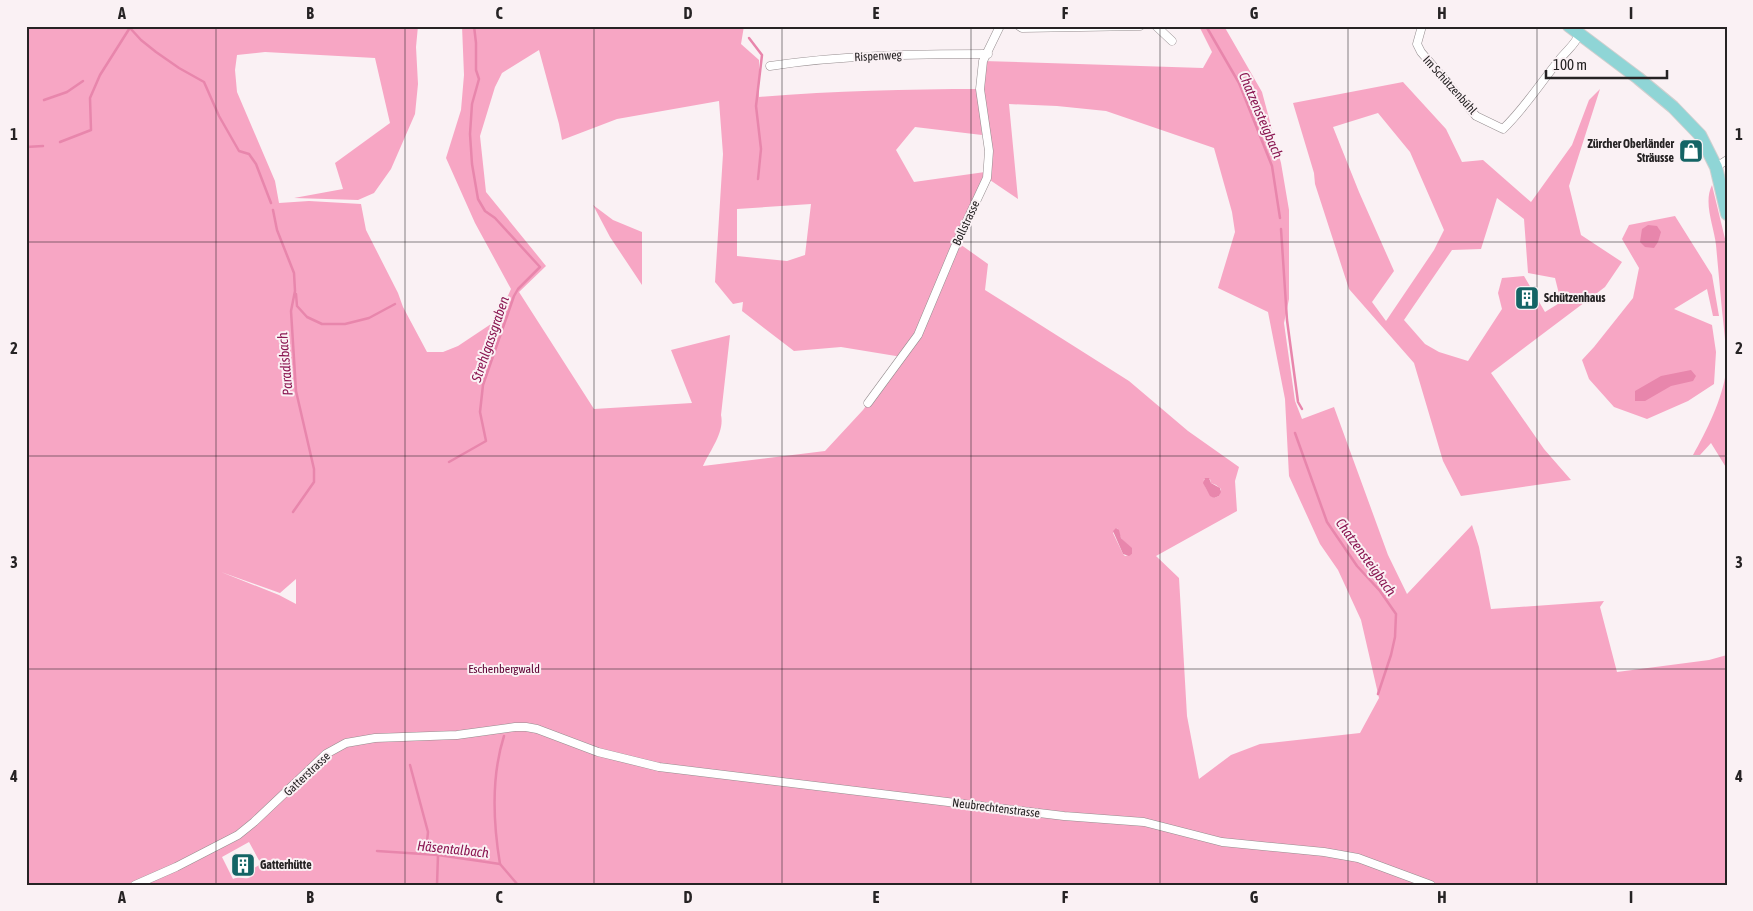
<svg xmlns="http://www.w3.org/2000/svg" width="1753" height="911" viewBox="0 0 1753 911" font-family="'Asap Condensed',sans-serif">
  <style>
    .green { fill: #f7a6c4; fill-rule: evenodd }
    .water { fill: #e886ac }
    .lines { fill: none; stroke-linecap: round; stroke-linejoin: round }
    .stream { stroke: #e886ac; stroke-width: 2.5 }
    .minor-casing { stroke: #958d8f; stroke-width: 9 }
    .primary-casing { stroke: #cfcfcf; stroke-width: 14 }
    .minor { stroke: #fff; stroke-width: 8 }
    .primary { stroke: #8fd5d6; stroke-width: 12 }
    .grid { fill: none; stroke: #262324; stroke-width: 1; stroke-opacity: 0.55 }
    .labels { text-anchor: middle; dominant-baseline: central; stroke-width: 4; stroke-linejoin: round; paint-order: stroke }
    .street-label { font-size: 12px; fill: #262324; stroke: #faf1f4 }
    .poi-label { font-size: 12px; font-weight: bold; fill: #262324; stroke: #faf1f4; text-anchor: start }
    .park-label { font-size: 12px; fill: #5c0132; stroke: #faf1f4 }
    .water-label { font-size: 14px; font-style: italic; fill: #8b1752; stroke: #faf1f4 }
    .neatline { fill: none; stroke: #262324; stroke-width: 2 }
    .grid-label { font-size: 16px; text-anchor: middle; font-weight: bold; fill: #262324 }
  </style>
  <rect width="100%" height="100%" fill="#faf1f4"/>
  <g class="green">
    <path d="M 26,26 L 418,26 L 416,47 L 418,84 L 415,114 L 391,169 L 374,193 L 358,200 L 294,198 L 343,189 L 335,163 L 390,123 L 375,58 L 265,52 L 237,55 L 235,70 L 237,92 L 275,181 L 279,203 L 309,201 L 361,204 L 366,230 L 398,293 L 403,307 L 427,352 L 443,352 L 458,346 L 491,324 L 503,306 L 511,289 L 475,223 L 446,158 L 461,110 L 464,75 L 462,26 L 744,26 L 741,44 L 759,60 L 759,97 C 833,91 906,89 980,89 L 983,61 L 1203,68 L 1212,52 L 1199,26 L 1224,26 L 1262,92 L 1281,163 L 1289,210 L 1289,299 L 1284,323 L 1295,401 L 1302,419 L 1334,407 L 1388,555 L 1407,594 L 1472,525 L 1479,547 L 1491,609 L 1604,601 L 1600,607 L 1617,672 L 1709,660 L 1727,655 L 1727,885 L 26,885 ZM 539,50 L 559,124 L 562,140 L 617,119 L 719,101 L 723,154 L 715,282 L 733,304 L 743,302 L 742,311 L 794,351 L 841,347 L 902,357 L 863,410 L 825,451 L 703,466 C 709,452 725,432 721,415 L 730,335 L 671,350 L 692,403 L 594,409 L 519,292 L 546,266 L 486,192 L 480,136 L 495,87 L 502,73 ZM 979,90 L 989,151 L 987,178 L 1018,199 L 1009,104 L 1057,106 L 1106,111 L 1214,148 L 1232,212 L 1235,232 L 1218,288 L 1268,312 L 1285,399 L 1289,476 L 1320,544 L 1338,570 L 1361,620 L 1379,698 L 1360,733 L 1260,744 L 1231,755 L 1199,779 L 1187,716 L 1179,578 L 1156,556 L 1237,511 L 1235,481 L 1239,467 L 1188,431 L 1129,381 L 985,290 L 988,264 L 957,242 L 985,172 L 914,182 L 896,150 L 915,127 L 982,135 ZM 811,204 L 805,255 L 787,261 L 737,256 L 737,209 ZM 1204,479 L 1210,479 L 1211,483 L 1216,485 L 1221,489 L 1219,496 L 1214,498 C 1209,494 1203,485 1204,479 ZM 1117,528 L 1121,538 L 1132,549 L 1132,554 L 1125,556 L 1123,554 L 1113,533 ZM 221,572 L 280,593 L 296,579 L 296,604 L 279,595 ZM 249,842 L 261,864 L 252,869 L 251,877 C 245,880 240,876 233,879 L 222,857 Z"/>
    <path d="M 1403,82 L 1446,129 L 1462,162 L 1483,160 L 1531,202 L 1572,145 L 1589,100 L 1600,89 L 1569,186 L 1581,235 L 1622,262 L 1605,287 L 1491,373 L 1544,449 L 1571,480 L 1461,496 L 1443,461 L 1414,363 L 1349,289 L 1315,184 L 1314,173 L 1293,103 ZM 1378,113 L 1410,152 L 1444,230 L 1434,250 L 1386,321 L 1372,302 L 1394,271 L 1359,192 L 1333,127 ZM 1497,198 L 1524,219 L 1528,273 L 1555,278 L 1561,302 L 1545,312 L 1524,276 L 1502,278 L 1498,293 L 1502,309 L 1468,361 L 1439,352 L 1425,344 L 1404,320 L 1452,250 L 1481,249 Z"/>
    <path d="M 1712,185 L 1727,247 L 1727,469 L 1711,443 L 1700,455 L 1693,455 C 1706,432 1723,398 1726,371 C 1727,350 1724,330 1722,310 C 1720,288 1718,267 1716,245 C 1714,226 1703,203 1712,185 Z"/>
    <polygon points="593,205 613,220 642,232 642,285 610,237"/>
    <polygon points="1675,216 1712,275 1719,316 1713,316 1707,289 1674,309 1712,325 1716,352 1714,384 1688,401 1647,419 1614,407 1589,379 1582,360 1594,347 1633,298 1639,268 1622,239 1629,225"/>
  </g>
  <g class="water">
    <polygon points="1648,225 1657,226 1661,232 1658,242 1654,248 1645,247 1640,242 1642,229"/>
    <polygon points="1691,370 1696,376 1693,381 1671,386 1645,401 1635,401 1635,391 1661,376"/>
    <polygon points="1205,478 1209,478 1211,483 1220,488 1221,492 1219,496 1214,498 1210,496 1203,483"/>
    <polygon points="1116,528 1119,530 1121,538 1132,548 1132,554 1129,556 1123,554 1113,531"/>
  </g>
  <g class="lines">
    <g class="stream">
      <polyline points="1206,26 1239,83 1272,166 1280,218"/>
      <polyline points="130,28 141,40 156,52 179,68 204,82 219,116 239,151 249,154 256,164 271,203"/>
      <polyline points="749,38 762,55 756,106 761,149 758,179"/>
      <polyline points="44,100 67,92 83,81"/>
      <polyline points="26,113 27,113"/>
      <polyline points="60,142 91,130 90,98 100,75 131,26"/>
      <polyline points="26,147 43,146"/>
      <polyline points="273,210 277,230 294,273 295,291 291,311 296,391 314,469 314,482 293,512"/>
      <polyline points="1281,229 1287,320 1298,402 1302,409"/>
      <polyline points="296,294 297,306 307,317 322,324 345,324 369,318 395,304"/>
      <polyline points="1295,433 1327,522 1357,566 1380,591 1396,614 1395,637 1391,655 1378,694"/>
      <polyline points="449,462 486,441 480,412 483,385 514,296 518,289 540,267 495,218 485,211 478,199 472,164 470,134 472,104 479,79 476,70 476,43 474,26"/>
      <polyline points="410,765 428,832 427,842 438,855 437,885"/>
      <polyline points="377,851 438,855 500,864 518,885"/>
      <path d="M 500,864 C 493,822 491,777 504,736"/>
    </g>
    <defs>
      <g id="minor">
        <polyline points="1019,26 1022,28 1140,26"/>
        <polyline points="1156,26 1172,41"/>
        <path d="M 1422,26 L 1417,44 L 1421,52 L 1476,116 L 1503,129 C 1525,108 1541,82 1560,59 C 1567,50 1576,44 1579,34"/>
        <path d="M 770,66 C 842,55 915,54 988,54"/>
        <polyline points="1716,167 1727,160"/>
        <polyline points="868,403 918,335 957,242 987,178 989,151 980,89 983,61 1000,26"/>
        <polyline points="135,885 176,867 238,835 254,822 326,754 346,743 375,738 457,735 515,727 526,727 537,729 598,752 659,767 1064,816 1144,822 1222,842 1324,852 1358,858 1431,885"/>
      </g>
      <polyline id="primary" points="1569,26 1638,78 1673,107 1700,135 1716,167 1727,214"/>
    </defs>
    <use href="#minor" class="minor-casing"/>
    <use href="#primary" class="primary-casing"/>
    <use href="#minor" class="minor"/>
    <use href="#primary" class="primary"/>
  </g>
  <path class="grid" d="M 216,26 L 216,885M 405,26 L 405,885M 594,26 L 594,885M 782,26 L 782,885M 971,26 L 971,885M 1160,26 L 1160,885M 1348,26 L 1348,885M 1537,26 L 1537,885M 26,242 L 1727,242M 26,456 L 1727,456M 26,669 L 1727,669"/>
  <defs>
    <symbol id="shop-square" viewBox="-11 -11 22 22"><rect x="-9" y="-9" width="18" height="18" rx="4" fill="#146465" stroke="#faf1f4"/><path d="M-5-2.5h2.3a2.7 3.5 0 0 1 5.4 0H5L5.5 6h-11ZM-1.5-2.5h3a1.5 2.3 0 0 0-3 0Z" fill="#fff"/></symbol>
    <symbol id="building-square" viewBox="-11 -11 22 22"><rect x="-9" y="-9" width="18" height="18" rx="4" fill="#146465" stroke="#faf1f4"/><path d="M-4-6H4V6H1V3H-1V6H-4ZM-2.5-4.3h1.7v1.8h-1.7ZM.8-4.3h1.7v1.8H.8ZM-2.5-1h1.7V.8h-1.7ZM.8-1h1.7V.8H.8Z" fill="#fff"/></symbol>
  </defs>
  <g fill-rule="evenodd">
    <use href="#shop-square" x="1677" y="137" width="28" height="28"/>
    <use href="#building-square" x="1513" y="284" width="28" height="28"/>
    <use href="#building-square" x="229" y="851" width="28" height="28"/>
  </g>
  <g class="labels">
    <g class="street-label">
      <text transform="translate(878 56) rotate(-3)">Rispenweg</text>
      <text transform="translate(1450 85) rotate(48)">Im Schützenbühl</text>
      <text transform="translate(966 223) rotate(-65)">Bollstrasse</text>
      <text transform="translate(307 774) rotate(-43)">Gatterstrasse</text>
      <text transform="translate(996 808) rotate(7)">Neubrechtenstrasse</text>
    </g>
    <g class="poi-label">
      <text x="1674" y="144" text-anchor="end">Zürcher Oberländer<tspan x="1674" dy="14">Sträusse</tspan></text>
      <text x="1544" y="298">Schützenhaus</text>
      <text x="260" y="865">Gatterhütte</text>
    </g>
    <g class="park-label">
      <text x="504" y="669">Eschenbergwald</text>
    </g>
    <g class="water-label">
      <text transform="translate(1261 115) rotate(67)">Chatzensteigbach</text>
      <text transform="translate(490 339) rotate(-71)">Strehlgassgraben</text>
      <text transform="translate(285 364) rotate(-95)">Paradisbach</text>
      <text transform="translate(1366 557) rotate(54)">Chatzensteigbach</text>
      <text transform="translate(453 849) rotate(6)">Häsentalbach</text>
    </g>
  </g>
  <rect width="1753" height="911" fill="none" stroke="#faf1f4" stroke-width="55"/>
  <path d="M1546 70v8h121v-8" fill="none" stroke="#262324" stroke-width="2.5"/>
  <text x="1553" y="70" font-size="15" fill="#262324" stroke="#faf1f4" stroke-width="4" paint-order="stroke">100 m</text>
  <rect x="28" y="28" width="1698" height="856" class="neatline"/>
  <g class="grid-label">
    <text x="122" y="19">A</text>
    <text x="310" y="19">B</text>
    <text x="499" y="19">C</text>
    <text x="688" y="19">D</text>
    <text x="876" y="19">E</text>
    <text x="1065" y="19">F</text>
    <text x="1254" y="19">G</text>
    <text x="1442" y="19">H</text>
    <text x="1631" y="19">I</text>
    <text x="14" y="140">1</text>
    <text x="1739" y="140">1</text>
    <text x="14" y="354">2</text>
    <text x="1739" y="354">2</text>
    <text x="14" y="568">3</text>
    <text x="1739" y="568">3</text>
    <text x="14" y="782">4</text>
    <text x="1739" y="782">4</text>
    <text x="122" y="903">A</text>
    <text x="310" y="903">B</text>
    <text x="499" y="903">C</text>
    <text x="688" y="903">D</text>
    <text x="876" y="903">E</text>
    <text x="1065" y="903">F</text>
    <text x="1254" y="903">G</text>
    <text x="1442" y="903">H</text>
    <text x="1631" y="903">I</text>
  </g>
</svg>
